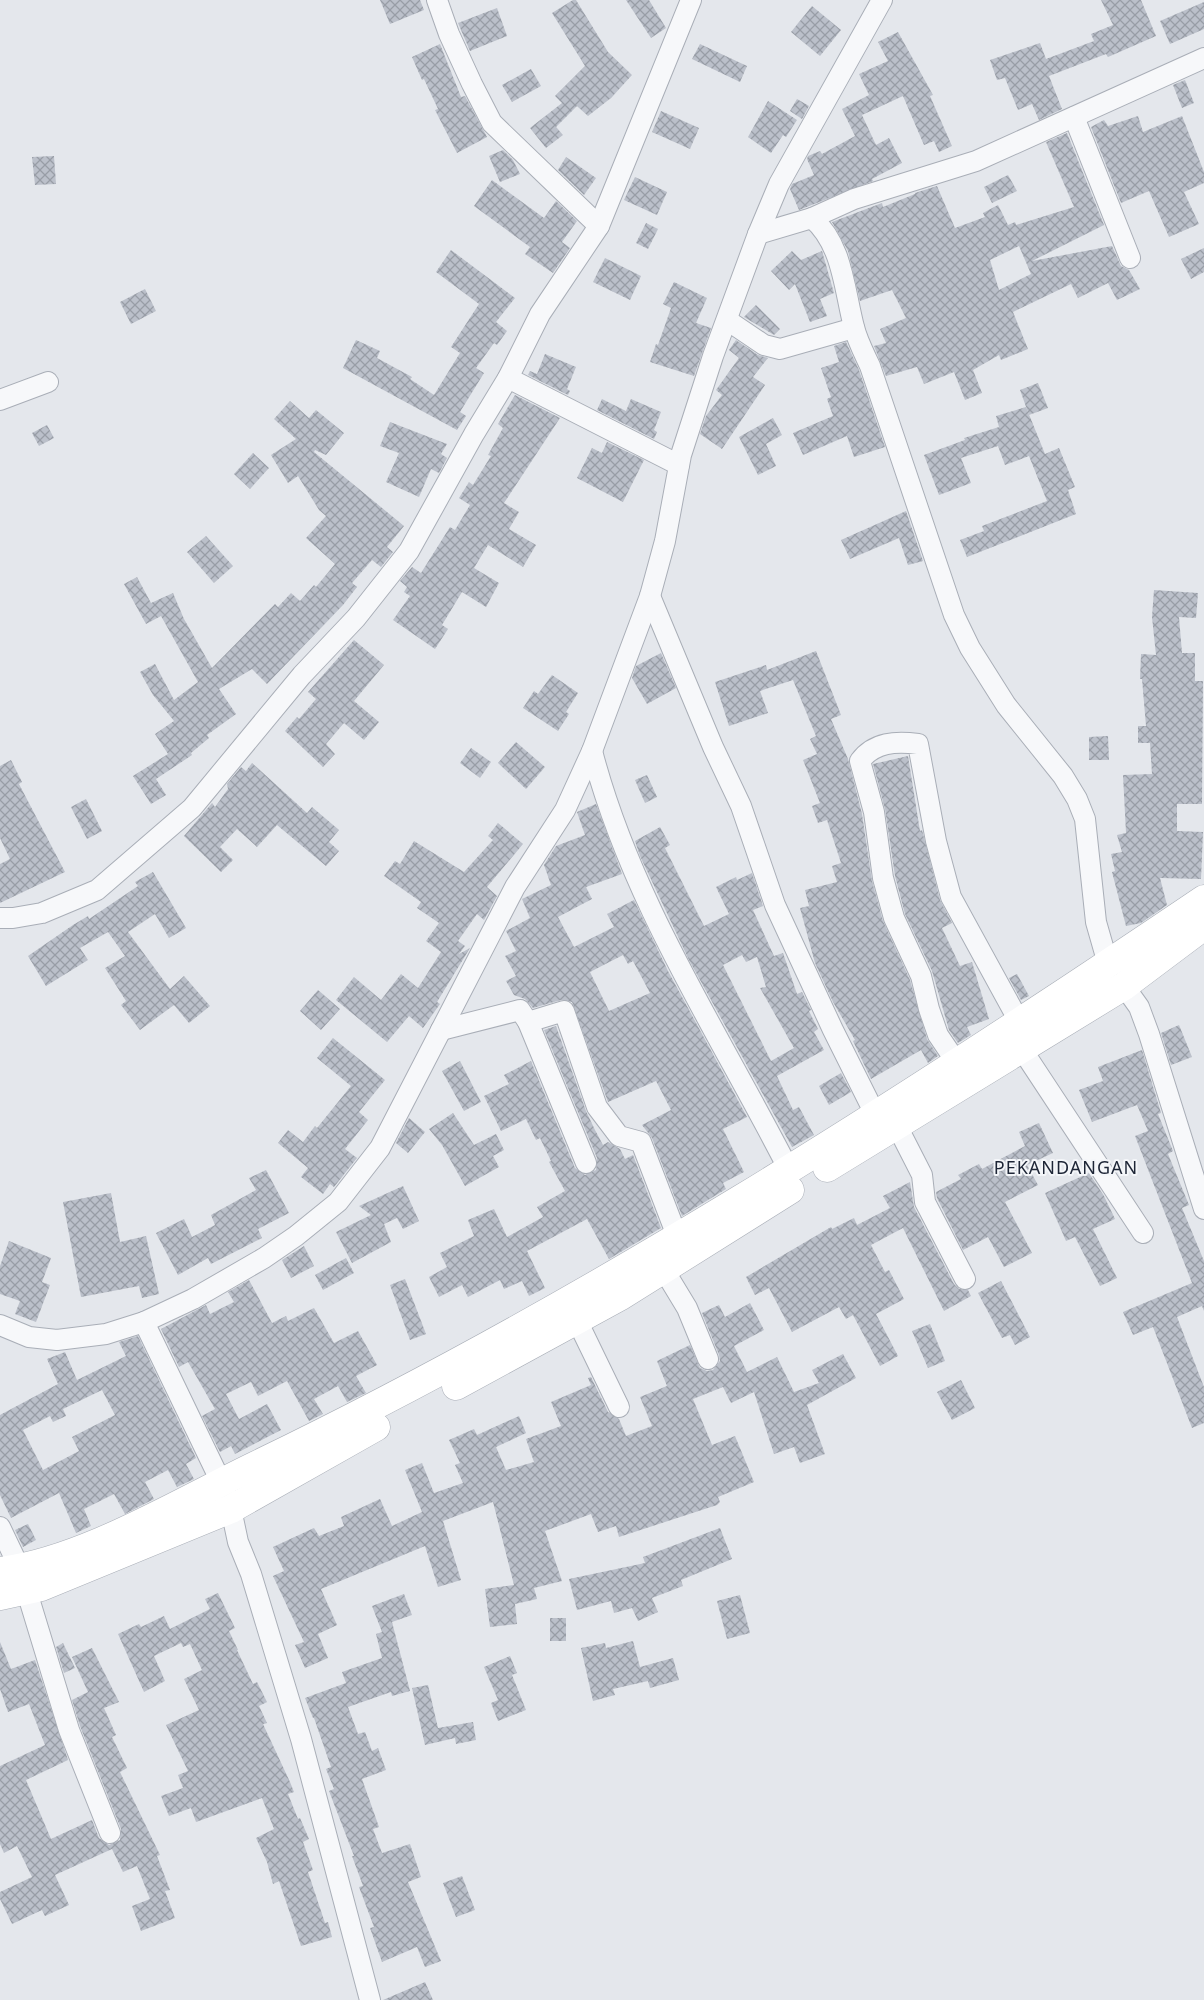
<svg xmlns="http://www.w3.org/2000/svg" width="1204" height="2000" viewBox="0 0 1204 2000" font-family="'Noto Sans',sans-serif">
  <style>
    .building { fill: url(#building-cross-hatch); fill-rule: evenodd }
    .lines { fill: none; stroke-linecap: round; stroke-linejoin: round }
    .minor-casing { stroke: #a9aeb7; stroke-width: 22 }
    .secondary-casing { stroke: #a9aeb7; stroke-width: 29 }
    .minor { stroke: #f7f8fa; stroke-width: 20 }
    .secondary { stroke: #fff; stroke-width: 28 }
    .labels { text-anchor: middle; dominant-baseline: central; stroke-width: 4; stroke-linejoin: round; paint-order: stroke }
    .quarter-label { font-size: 18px; letter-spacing: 1px; fill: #1d2536; stroke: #f4f6f9 }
  </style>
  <defs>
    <pattern id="building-cross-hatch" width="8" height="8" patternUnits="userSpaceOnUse" patternTransform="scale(1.25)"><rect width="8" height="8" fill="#bbc0ca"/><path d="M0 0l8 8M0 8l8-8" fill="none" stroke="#989da6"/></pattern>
  </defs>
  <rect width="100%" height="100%" fill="#e4e7ec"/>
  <g class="building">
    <polygon points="380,0 420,0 424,10 390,24"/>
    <polygon points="573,0 576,0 608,52 632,75 611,98 588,116 577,106 556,127 563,135 546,148 530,128 562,103 555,96 585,66 552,13"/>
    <polygon points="626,0 649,0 666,28 651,38"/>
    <polygon points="1101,0 1141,0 1156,36 1108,57 1106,54 1049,76 1062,109 1039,120 1032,104 1018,110 1005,78 997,80 990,60 1040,43 1046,59 1094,41 1091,34 1113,25"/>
    <polygon points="1204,2 1204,29 1170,44 1160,21"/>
    <polygon points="812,6 841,30 820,56 791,32"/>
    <polygon points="497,8 507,36 470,51 458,23"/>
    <polygon points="898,32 933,95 930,96 952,146 939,152 934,141 924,145 903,96 862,115 876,145 889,138 902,163 872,179 873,181 799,210 790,189 792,184 814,175 807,159 808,156 820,151 822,154 855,136 842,109 869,95 859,74 888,61 878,42"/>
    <polygon points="440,44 461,97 465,96 487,137 457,153 435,110 438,109 424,79 422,80 412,57"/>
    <polygon points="700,44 747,66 740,82 692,59"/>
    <polygon points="531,69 541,86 512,102 502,85"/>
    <polygon points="1185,80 1194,103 1182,108 1173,85"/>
    <polygon points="797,99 809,106 802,119 790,111"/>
    <polygon points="768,101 797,120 786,137 783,135 771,153 748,137"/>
    <polygon points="661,111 699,128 690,149 652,132"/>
    <polygon points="1138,116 1143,132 1182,116 1204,172 1204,183 1184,192 1199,224 1169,237 1149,191 1121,203 1091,127 1104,120 1108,126"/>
    <path d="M 1067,133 L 1104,225 L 1032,261 L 1112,246 L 1121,266 L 1129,270 L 1140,289 L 1117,300 L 1108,283 L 1078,298 L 1071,284 L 1013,312 L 1028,349 L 1001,360 L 999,355 L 973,370 L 982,393 L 965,400 L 954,372 L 924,384 L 917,367 L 886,376 L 874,346 L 886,343 L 880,329 L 906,318 L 892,290 L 860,301 L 848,251 L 832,222 L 882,203 L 883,207 L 915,194 L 915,193 L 937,186 L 955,228 L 985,217 L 983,213 L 998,205 L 1008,225 L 1015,222 L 1016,225 L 1074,207 L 1046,142 ZM 1019,246 L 1031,274 L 999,290 L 990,260 Z"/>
    <polygon points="503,150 513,160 520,174 500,182 489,156"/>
    <polygon points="54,156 56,184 35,185 32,157"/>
    <polygon points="566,157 596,178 584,195 558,170"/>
    <polygon points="1008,175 1017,191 992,203 984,187"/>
    <polygon points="635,177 667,192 657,215 624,200"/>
    <polygon points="492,180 544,218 556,201 577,221 562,242 570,248 553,273 525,254 530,247 474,206"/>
    <polygon points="646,223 658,229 648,249 636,243"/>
    <polygon points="1204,248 1204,272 1191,279 1181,259"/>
    <polygon points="451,250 515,298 496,322 507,331 497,345 494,343 476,368 484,373 460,412 466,416 457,430 343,368 356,340 380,351 377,358 412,377 410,379 434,395 460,353 451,347 479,304 436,272"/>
    <polygon points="792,251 801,260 822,251 834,293 820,299 827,316 810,322 795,284 789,290 771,271"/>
    <polygon points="605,258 641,276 630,300 593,282"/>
    <polygon points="674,282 707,298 696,323 711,328 694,376 650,362 656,344 658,345 671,308 663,304"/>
    <polygon points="145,289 156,311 131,324 120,302"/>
    <polygon points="756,305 780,329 774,335 744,317"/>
    <polygon points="736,340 758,355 768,358 753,377 765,385 722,449 700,434 706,416 722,395 716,390 739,358 729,350"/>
    <polygon points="846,342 859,370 885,447 854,457 847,436 803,455 793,433 833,416 827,399 831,397 821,368 839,362 834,346"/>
    <polygon points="545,354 576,367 567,389 570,391 568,395 528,375 530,371 537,374"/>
    <polygon points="1038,383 1048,408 1029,415 1020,390"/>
    <polygon points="515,395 560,418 504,503 519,512 509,529 536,545 523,567 488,545 474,568 499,583 486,607 462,592 442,625 448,629 435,649 393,620 410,596 404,592 407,587 400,581 412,567 421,573 450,527 455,530 470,505 459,498 469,482 473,485 491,456 488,455 503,428 498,424"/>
    <polygon points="602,399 626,411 631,399 661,412 654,430 657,432 654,439 597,410"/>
    <polygon points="290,401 309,418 316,410 344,433 326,455 315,450 314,452 404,526 387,547 393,552 381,567 372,560 352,583 357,587 343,605 267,684 252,669 219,689 236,714 207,735 209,738 191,753 192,755 156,779 166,795 151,804 133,776 168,754 155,734 174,721 153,695 140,672 155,664 174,700 198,682 161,616 146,624 124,584 137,577 151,603 173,593 184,619 212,668 275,604 278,607 291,593 300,601 314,585 316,587 335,564 306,538 326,516 319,510 298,476 288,483 271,455 296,439 274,419"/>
    <polygon points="1026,407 1045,454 1059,448 1075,487 1068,490 1076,514 967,557 960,540 984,531 982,526 1047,501 1029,456 1005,465 998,446 961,458 971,483 939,495 924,455 965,440 964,438 999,427 996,416"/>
    <polygon points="773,418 782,435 766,444 776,466 758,475 739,437"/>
    <polygon points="390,422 447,444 441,454 447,458 439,473 431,469 419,497 386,482 399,453 380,446"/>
    <polygon points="47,425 54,438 39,446 32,433"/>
    <polygon points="607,442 644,460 623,502 577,478 592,448 602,453"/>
    <polygon points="253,453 269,468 250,489 234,474"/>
    <polygon points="906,511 923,561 908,565 899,538 850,559 841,540"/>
    <polygon points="206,536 233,566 214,583 187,552"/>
    <polygon points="1154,590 1198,593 1196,618 1179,617 1182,653 1195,653 1195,681 1203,681 1202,804 1177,804 1177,831 1203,832 1201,879 1160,878 1167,905 1141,923 1126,926 1112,872 1115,871 1111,854 1122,852 1117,835 1126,833 1123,775 1152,774 1150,743 1138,743 1138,726 1146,726 1142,679 1140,679 1141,654 1156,655 1152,617"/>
    <polygon points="354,640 384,665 354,701 379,722 364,740 344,723 326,744 335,754 323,767 285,731 297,717 299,719 316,699 308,692"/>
    <polygon points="816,651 841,715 831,719 848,759 862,814 872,881 883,921 910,980 927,1039 938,1056 928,1063 921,1050 871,1079 853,1041 855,1040 833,1002 815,963 800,908 809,906 805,890 837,882 832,866 841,863 827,820 818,823 812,806 820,803 803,760 817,754 810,739 816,736 793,680 760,691 768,713 729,726 715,682 766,665 767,670"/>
    <polygon points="661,653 676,688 647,704 632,678 636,666"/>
    <polygon points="552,675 578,693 566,712 569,714 558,731 523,708 534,691 538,694"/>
    <polygon points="1108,736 1109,760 1089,760 1089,737"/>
    <polygon points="516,742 545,767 526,789 498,763"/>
    <polygon points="471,748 491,762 480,778 460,763"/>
    <polygon points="908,756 920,831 922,830 940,900 952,923 942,928 960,966 972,962 989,1019 967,1027 971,1035 958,1043 949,1030 932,971 905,914 895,876 885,809 873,764"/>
    <polygon points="11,760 22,782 19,784 65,872 0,903 0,864 10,859 0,838 0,766"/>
    <polygon points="252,763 307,813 312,807 339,830 329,842 339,851 326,866 277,825 257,847 237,829 220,847 233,860 221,872 184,836 212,803 215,807 228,789 227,784 241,767 246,771"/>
    <polygon points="647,775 657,797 645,803 635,780"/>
    <polygon points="86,799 102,831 87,839 71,807"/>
    <path d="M 596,804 L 622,874 L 586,887 L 592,899 L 558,917 L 574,947 L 614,927 L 607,914 L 634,900 L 668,971 L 747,1117 L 723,1129 L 744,1172 L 723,1183 L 726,1189 L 682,1216 L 652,1138 L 642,1125 L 671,1110 L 656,1081 L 608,1102 L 572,1002 L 561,1000 L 533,1008 L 525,999 L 514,995 L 506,981 L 516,976 L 505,956 L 516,951 L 506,931 L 530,918 L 522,899 L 551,885 L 544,865 L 556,846 L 585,835 L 577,812 ZM 623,955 L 628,964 L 633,961 L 650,993 L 609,1011 L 590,972 Z"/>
    <polygon points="498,823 523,844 487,887 497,896 484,920 477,914 458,941 465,946 459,954 470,948 437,1002 440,1004 423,1028 409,1016 387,1042 336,1000 354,977 381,1000 401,974 418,988 441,952 426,941 439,923 417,908 421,902 384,876 395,861 400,864 414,841 464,872 493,840 488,836"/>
    <path d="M 660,827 L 670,845 L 665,848 L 704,926 L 729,914 L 716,887 L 736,877 L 737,880 L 752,873 L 763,906 L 753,910 L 774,956 L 783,953 L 797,994 L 802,992 L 811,1010 L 809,1011 L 818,1029 L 814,1032 L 824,1050 L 777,1076 L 793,1110 L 799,1107 L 814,1135 L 792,1147 L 689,960 L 640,856 L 635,841 ZM 742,955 L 746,962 L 757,957 L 766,987 L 760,988 L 794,1048 L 771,1061 L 723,965 Z"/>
    <polygon points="153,872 186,928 169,938 155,914 128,932 170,989 184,976 210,1006 189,1023 174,1005 140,1030 121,1005 126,1001 105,968 125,956 108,932 80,948 88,960 46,986 28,956 73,925 88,916 89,919 138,886 135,882"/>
    <polygon points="1017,974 1029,996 1021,1000 1009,978"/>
    <polygon points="318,990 340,1009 321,1030 300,1011"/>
    <polygon points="1179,1025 1192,1057 1171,1065 1161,1033"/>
    <polygon points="556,1026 586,1111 595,1130 603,1145 608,1142 620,1149 625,1159 633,1155 661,1228 609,1259 587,1219 527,1251 545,1288 529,1296 522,1281 504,1289 500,1280 468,1297 462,1285 439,1297 429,1277 447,1267 440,1253 474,1236 468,1220 494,1209 507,1237 543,1217 537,1207 565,1191 549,1162 551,1161 540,1138 536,1140 526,1119 501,1131 484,1096 509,1084 504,1075 531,1061 575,1168 585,1175 596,1170 597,1158 544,1030"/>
    <polygon points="333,1038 385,1080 359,1112 368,1120 345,1149 357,1158 334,1187 330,1184 323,1194 301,1177 308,1168 278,1143 288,1130 303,1142 315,1126 317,1128 351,1086 317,1058"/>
    <polygon points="1142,1050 1161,1113 1158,1114 1173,1151 1168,1154 1189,1205 1182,1208 1204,1261 1204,1311 1202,1306 1177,1317 1204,1387 1204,1423 1192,1428 1153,1327 1133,1335 1123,1312 1192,1283 1135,1136 1148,1131 1137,1105 1092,1122 1079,1090 1103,1081 1098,1067"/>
    <polygon points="460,1061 481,1102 464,1111 442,1071"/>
    <polygon points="841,1073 851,1092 829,1105 819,1086"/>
    <polygon points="453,1113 474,1145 496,1134 504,1150 493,1156 499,1167 465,1186 442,1145 429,1129"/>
    <polygon points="409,1118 425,1132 408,1153 396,1143"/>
    <polygon points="1039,1123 1053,1153 1027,1165 1038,1185 1005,1202 1032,1253 1004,1267 988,1237 963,1250 937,1198 936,1192 961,1179 958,1175 979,1164 982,1169 1025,1146 1019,1132"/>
    <polygon points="266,1170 289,1213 258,1229 262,1238 211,1264 208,1258 178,1275 156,1233 184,1219 192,1237 215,1225 211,1215 256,1190 249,1178"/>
    <polygon points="1089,1173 1104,1196 1115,1219 1093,1229 1117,1278 1100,1286 1075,1237 1066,1241 1045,1193"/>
    <polygon points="910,1182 914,1207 954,1284 959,1289 968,1290 971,1296 944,1311 903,1228 871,1245 885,1272 889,1270 904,1299 876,1314 898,1356 880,1366 853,1315 846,1319 839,1307 792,1332 769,1288 755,1295 746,1277 831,1227 832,1229 854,1218 857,1225 890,1208 883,1196"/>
    <polygon points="403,1186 419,1221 403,1229 397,1218 384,1224 391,1242 352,1263 336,1232 371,1215 359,1206"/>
    <polygon points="111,1193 120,1242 146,1236 159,1294 142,1298 139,1286 81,1297 63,1202"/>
    <polygon points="9,1241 51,1258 42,1282 50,1285 36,1322 15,1314 20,1301 0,1294 0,1266"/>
    <polygon points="304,1246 314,1266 291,1278 282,1260"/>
    <polygon points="346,1258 354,1273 323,1290 315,1275"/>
    <polygon points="405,1279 426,1334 410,1340 390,1285"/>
    <polygon points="249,1280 272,1323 286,1316 288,1321 314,1308 334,1343 358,1331 377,1365 356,1376 366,1393 347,1402 338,1386 314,1399 323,1414 309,1421 287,1381 258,1396 251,1382 226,1394 239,1419 267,1404 281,1430 235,1454 231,1446 220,1452 202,1416 215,1409 188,1362 179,1367 161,1329 206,1305 210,1314 234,1302 228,1292"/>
    <polygon points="1001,1281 1030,1337 1015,1345 1010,1335 1002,1338 978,1293"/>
    <polygon points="750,1303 764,1330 734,1346 747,1372 777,1357 794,1392 819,1383 812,1370 843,1354 856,1378 807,1405 825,1454 800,1463 794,1447 774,1454 754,1392 731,1403 723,1387 693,1399 712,1445 735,1436 754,1482 718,1497 720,1502 717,1505 619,1537 616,1526 598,1532 591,1514 545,1531 562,1581 534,1588 537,1599 515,1604 517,1624 490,1627 485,1589 514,1585 493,1502 443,1521 461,1580 438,1587 425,1546 321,1589 337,1625 318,1634 328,1658 305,1668 295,1645 304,1642 273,1576 284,1571 273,1547 314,1528 319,1536 344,1526 341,1517 380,1499 392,1526 422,1512 405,1470 422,1463 434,1493 463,1483 455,1465 460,1463 449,1440 474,1429 477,1435 519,1416 526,1433 496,1447 506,1470 534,1462 526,1439 561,1426 551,1402 591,1385 588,1378 591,1377 608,1412 619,1419 626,1436 652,1426 640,1397 667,1386 657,1361 690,1345 700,1368 707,1371 713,1370 720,1361 719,1355 702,1313 719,1305 725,1317"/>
    <polygon points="930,1324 945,1361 928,1368 912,1331"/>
    <path d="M 138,1336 L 196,1458 L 186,1464 L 194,1479 L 177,1487 L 168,1470 L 145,1482 L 154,1499 L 125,1514 L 114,1494 L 84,1509 L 91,1526 L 76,1533 L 59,1493 L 11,1518 L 0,1495 L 0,1415 L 58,1384 L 47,1359 L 65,1352 L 77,1380 L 126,1356 L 119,1342 ZM 102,1390 L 115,1415 L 72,1437 L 79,1451 L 43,1470 L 23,1430 L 50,1416 L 53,1422 L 66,1416 L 63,1409 Z"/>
    <polygon points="961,1380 975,1408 952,1420 937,1392"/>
    <polygon points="28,1524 36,1540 23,1547 15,1530"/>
    <polygon points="720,1528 732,1559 681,1580 683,1586 652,1598 658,1612 638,1621 632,1608 614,1613 611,1601 577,1610 569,1579 645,1563 643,1557"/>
    <polygon points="218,1593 235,1628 229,1631 238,1650 237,1650 253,1684 257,1682 267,1702 259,1706 267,1723 263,1724 290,1782 294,1792 288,1794 298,1819 300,1818 309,1839 303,1842 313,1870 308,1872 325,1923 328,1922 332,1937 301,1946 279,1881 273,1884 267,1862 256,1838 274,1829 262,1798 196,1822 191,1808 169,1816 161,1796 183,1788 178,1775 188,1771 166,1725 199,1710 184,1679 202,1670 190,1644 183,1647 181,1643 154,1656 165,1681 144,1692 118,1634 139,1624 141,1627 164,1616 170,1629 210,1609 205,1599"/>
    <polygon points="404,1594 412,1615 392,1622 410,1691 392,1696 391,1692 348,1707 358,1734 365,1732 372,1751 378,1748 386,1770 362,1779 379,1827 373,1829 382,1853 410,1844 421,1877 408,1882 441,1961 425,1967 417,1947 382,1962 370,1928 374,1927 359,1887 363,1886 352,1856 354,1856 329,1791 334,1789 326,1769 331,1767 314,1718 313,1718 305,1698 346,1683 342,1672 382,1658 376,1634 382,1632 372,1606"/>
    <polygon points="740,1595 750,1633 727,1639 717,1601"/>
    <rect x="550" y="1618" width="16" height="23"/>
    <polygon points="633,1641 640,1667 673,1658 679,1680 650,1688 648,1681 613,1689 615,1695 593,1701 581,1648 605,1643 606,1648"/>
    <polygon points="0,1642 11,1669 35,1660 68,1760 26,1780 51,1839 92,1820 99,1838 109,1845 120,1840 121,1829 80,1726 72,1700 88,1692 72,1657 92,1648 119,1702 104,1708 116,1735 112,1737 127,1768 120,1772 160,1855 157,1856 170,1890 165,1891 175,1918 141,1931 132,1906 150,1899 137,1866 123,1872 112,1849 55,1875 69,1905 45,1916 42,1910 12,1924 0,1899 0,1892 32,1877 17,1846 4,1853 0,1844 0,1766 45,1745 29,1704 8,1712 0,1689"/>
    <polygon points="63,1643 75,1668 64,1673 56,1647"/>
    <polygon points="510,1656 517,1673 512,1675 526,1710 498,1721 491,1703 498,1700 484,1667"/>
    <polygon points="428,1685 438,1728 473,1722 476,1740 456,1744 455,1738 425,1745 412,1688"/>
    <polygon points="462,1876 475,1910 456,1917 443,1883"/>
    <polygon points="425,1982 433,2000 383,2000"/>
  </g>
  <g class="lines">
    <defs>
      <g id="minor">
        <polyline points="437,0 449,34 472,84 492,123 599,226"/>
        <polyline points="1074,117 1130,258"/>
        <path d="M 812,218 C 843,245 844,289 854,327 C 857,340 864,353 870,366 L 954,615 L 970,648 L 1006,705 L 1063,776 L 1077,799 L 1085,819 L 1096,922 L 1108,964"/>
        <polyline points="758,234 812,218 854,199 976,161 1204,58"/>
        <polyline points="727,320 764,345 780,349 854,328"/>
        <polyline points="508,378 679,465"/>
        <polyline points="0,400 48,382"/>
        <polyline points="650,596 713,747 741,806 775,905 833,1030 876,1116"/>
        <path d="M 592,751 C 631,901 719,1033 789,1170"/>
        <polyline points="0,918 13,918 42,913 97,890 192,808 302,675 356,618 409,551 474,434 508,378 540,314 599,226 691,0"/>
        <polyline points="1124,986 1139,1007 1149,1034 1204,1209"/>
        <polyline points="528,1022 564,1011 597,1107 619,1136 641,1142 677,1236"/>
        <polyline points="441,1030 520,1010 528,1022 586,1163"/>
        <polyline points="1021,1048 1143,1233"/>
        <path d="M 957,1063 L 938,1035 L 929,1009 L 921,976 L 894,918 L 883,878 L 874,812 L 860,761 C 874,742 896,741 918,744 L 936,841 L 951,897 L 1020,1023"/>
        <polyline points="897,1126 922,1175 925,1202 965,1279"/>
        <polyline points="664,1270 687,1308 708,1359"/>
        <polyline points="571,1308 619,1407"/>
        <polyline points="144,1322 221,1482 231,1509 238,1542 251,1574 301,1739 370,2000"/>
        <polyline points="0,1325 29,1337 57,1340 106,1334 144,1322 193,1299 264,1258 296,1236 338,1202 380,1148 515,887 565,810 592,751 650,596 665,541 681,455 713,356 758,234 779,184 882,0"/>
        <polyline points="0,1527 20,1569 69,1730 110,1833"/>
      </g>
      <g id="secondary">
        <polyline points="827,1168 1124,986 1204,926"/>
        <polyline points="456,1386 621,1296 790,1190"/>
        <path d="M 0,1571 C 83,1561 179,1502 256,1465 C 588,1305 899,1105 1204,899"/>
        <polyline points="0,1596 41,1587 231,1509 376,1427"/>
      </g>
    </defs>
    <use href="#minor" class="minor-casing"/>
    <use href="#secondary" class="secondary-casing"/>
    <use href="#minor" class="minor"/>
    <use href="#secondary" class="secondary"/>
  </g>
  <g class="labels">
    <g class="quarter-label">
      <text x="1066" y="1167">PEKANDANGAN</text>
    </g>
  </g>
</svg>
